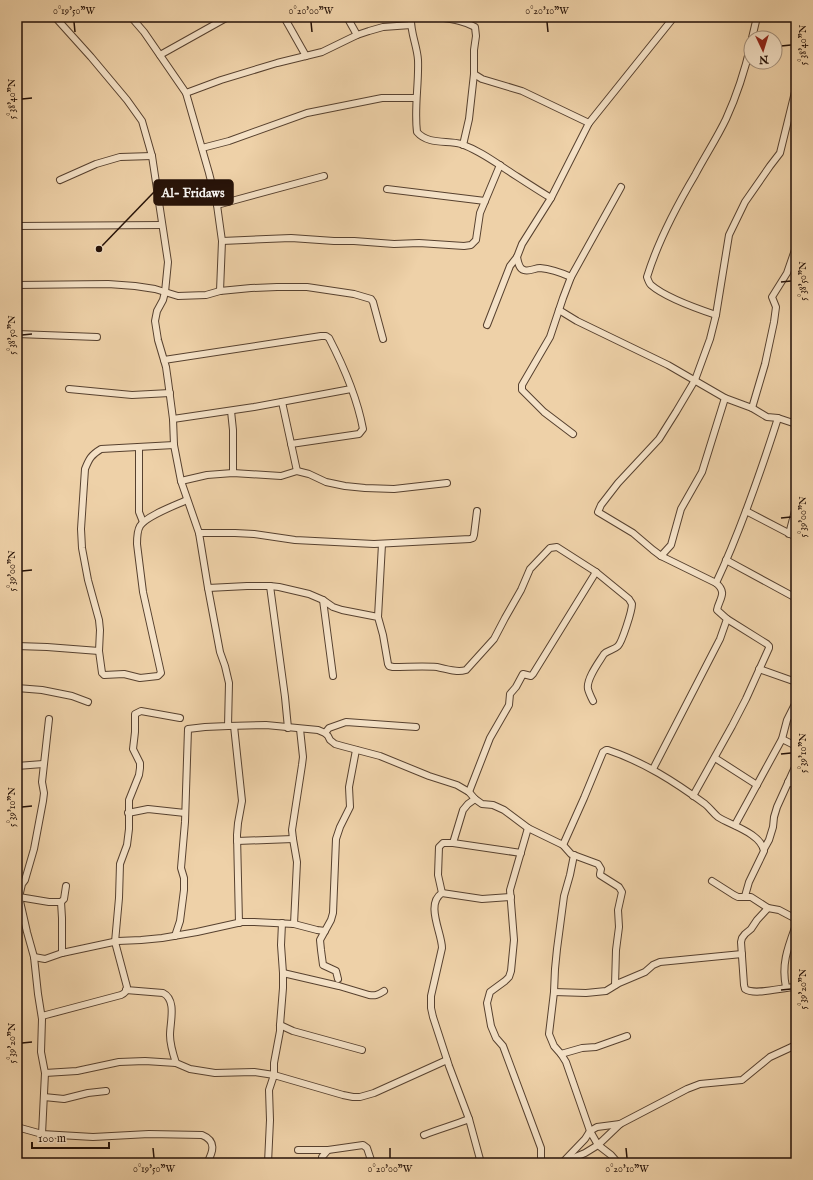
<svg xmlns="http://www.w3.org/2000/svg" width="813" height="1180" viewBox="0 0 813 1180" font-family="'IM FELL English',serif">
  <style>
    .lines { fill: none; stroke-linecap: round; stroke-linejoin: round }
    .street-casing { stroke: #57412f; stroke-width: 8 }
    .street { stroke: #f4e1c6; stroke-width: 6 }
    .ticks { fill: none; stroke: #251107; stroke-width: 1.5 }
    .leader { fill: none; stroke: #251107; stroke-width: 1.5 }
    .callout-dot { fill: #251107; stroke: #f4e1c6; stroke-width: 1.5 }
    .callout { fill: #251107; stroke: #251107; stroke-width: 1.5 }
    .callout-label { font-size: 13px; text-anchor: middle; font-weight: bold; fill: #fff }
    .neatline { fill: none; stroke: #251107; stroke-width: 1.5 }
    .ticks-label { font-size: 10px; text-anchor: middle; fill: #251107 }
  </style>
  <rect width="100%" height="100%" fill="#eed1a8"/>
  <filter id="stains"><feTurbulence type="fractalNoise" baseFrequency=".005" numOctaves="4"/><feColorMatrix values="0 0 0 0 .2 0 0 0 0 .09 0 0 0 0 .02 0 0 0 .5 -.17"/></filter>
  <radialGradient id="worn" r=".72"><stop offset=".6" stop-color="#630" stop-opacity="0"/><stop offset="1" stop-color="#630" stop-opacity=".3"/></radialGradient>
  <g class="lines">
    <defs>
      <g id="street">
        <path d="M 55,17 L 91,57 L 127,100 L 142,121 L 152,156 L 168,262 L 165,292 L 163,300 L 157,311 L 155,321 L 158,340 L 166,367 L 168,381 L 173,419 L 174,445 L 181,481 L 199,533 L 208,588 L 247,586 L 270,586 L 279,587 L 309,594 L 323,600 L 333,607 L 342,610 L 378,617 L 383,635 L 388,664 L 389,666 L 393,667 C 408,667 423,666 437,667 C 447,669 456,673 466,670 L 494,639 L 505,618 L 521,590 L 530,569 L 550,548 L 557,547 L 596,572 L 629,599 C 630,601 631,602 632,604 C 632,611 622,642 618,646 C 614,650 608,650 604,654 C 599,662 586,679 588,689 C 589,693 591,697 593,701"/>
        <polyline points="131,17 144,32 186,93 209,173 217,205 222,241 220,291"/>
        <polyline points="284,17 306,56"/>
        <polyline points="347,17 357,35"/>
        <path d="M 411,17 C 410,32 417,45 418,60 C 419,84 414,108 417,132 C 428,145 447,140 461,144 C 478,150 492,160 507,170 C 521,179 536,189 551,198"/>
        <path d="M 436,17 C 449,19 463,20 475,27 L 476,36 L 474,50 L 474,74 L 482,79 L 522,91 L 589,123"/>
        <polyline points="752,38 757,17"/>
        <polyline points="160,55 228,17"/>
        <polyline points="186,93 221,80 277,63 322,52 357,35 369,31 383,27 411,25"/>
        <polyline points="463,145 469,119 474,74"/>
        <polyline points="202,148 229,141 307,113 382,98 416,98"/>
        <polyline points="60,180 96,164 120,157 152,156"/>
        <polyline points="387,189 485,201"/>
        <polyline points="217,205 324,176"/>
        <polyline points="17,226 162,225"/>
        <polyline points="222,241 291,238 334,241 354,241 394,244 419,243 464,246 471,245 476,240 480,213 500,165"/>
        <path d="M 517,257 C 518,262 519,269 524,270 C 529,272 535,268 540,268 C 551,269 562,273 571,277"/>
        <polyline points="17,285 108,284 135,286 155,289 178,296 206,295 220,291 251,288 277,287 307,287 354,294 371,299 373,302 383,339"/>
        <polyline points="559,310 577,321 668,365 725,398 752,408 767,417 778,418 796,424"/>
        <path d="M 716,315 C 698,309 666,298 651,285 C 649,283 648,280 647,277 C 658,241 676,207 695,175 C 705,156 717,138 726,119 C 737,95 745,70 751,44"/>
        <polyline points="487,325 510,266 517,257 522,244 551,198 589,123 674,17"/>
        <polyline points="17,334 97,337"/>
        <path d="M 164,360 L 321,336 L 326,336 L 329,338 C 344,367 357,397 363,429 L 359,434 L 291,444"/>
        <polyline points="69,389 132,395 170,393"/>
        <polyline points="282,402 297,471"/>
        <polyline points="752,408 765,364 774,322 776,307 772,297 787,273 796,247"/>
        <polyline points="231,411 233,430 233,473"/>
        <polyline points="173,419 254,407 351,389"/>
        <polyline points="573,434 544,412 522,390 522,385 550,337 563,298 571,277 621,187"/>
        <path d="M 174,445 L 101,449 C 91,455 89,459 85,469 L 81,529 L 82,548 L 88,580 L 99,620 L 100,630 L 99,651 L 102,673 L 104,675 L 124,674 L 140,678 L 158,676 L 161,673 L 143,592 L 137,544 C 137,538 137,531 140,526 C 146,516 176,505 187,500"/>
        <polyline points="139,447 139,512 143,522"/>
        <polyline points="181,481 207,475 233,473 281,476 297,471 309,474 326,482 345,486 365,488 394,489 447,483"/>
        <polyline points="746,511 796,537"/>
        <polyline points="199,533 235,533 254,534 295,540 374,544 470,539 473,538 474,535 477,511"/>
        <polyline points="789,534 796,507"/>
        <polyline points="17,553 17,573"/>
        <polyline points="661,556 671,545 681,509 702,472 725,398"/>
        <polyline points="726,560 796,598"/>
        <polyline points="716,583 661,556 653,550 633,533 598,512 601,505 618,483 659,439 676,412 695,380 710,339 716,315 729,235 745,202 770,166 780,153 796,88"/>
        <polyline points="270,586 285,697 288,728"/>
        <polyline points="323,600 333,676"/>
        <polyline points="378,617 382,544"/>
        <polyline points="17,646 47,647 99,651"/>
        <polyline points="759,669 796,682"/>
        <polyline points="17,688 42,690 72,696 88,702"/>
        <polyline points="228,726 266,725 318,730 325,733 328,736 330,740 335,744 342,746 380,756 429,776 457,785 469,792 475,799 482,804 493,805 504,810 528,828 563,845 571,854 598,864 601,869 600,874 600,875 619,887 622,892 618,910 619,927 616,950 615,985"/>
        <polyline points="234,726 242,801 238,823 237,835 239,923"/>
        <polyline points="325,733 329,728 346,722 416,727"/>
        <polyline points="782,739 796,746"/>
        <polyline points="715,758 757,785"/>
        <polyline points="17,766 43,764"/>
        <path d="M 653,769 L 720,639 L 727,619 L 717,610 C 719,599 728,593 716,583 C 741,530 760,474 778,418"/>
        <polyline points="788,782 796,785"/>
        <polyline points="469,792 490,738 509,705 510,694 516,687 523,674 531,676 533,674 596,572"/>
        <polyline points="693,796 732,726 746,699 769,648 769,646 767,644 727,619"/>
        <polyline points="128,813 148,809 185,813"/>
        <polyline points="735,825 782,739 787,720 796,702"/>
        <polyline points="528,828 510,890 514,940 511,971 509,977 505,981 490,992 487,1003 491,1026 496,1038 503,1046 541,1148 541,1163"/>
        <polyline points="237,841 293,839"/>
        <polyline points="453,843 463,810 468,804 475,799"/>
        <path d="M 563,845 L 584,798 L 603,752 L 606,750 L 608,750 C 644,762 675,782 705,804 C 710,808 713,813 718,817 C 730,825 761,833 764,851 L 749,882 L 745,896"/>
        <polyline points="764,849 769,840 773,827 774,817 777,807 796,765"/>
        <polyline points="574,855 570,875 564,896 557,949 555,969 554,992 549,1034 554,1046 561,1054 566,1062 590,1131 598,1145 620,1124 687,1089 700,1084 742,1080 770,1057 796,1045"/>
        <polyline points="712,881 734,895 738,897 751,897 768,908 779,910 796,919"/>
        <polyline points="442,893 438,875 439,847 443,843 453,843 521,853"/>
        <polyline points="17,900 19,897 49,902 61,902 64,899 66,886"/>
        <polyline points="61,902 62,918 62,953"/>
        <path d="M 768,908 L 757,920 L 751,929 L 745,934 L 742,938 L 741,942 L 744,985 L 745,989 C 755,996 783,987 796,987"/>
        <polyline points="294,924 297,862 293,839 292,830 302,765 303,757 300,729"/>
        <polyline points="175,936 180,921 184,890 184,878 181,868 185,822 188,729 205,727 228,726 229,683 225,666 220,652 208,588"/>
        <polyline points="34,957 45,959 62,953 118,941 141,940 162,938 197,932 242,922 254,922 294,924 317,930 325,931"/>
        <path d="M 283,973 L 339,986 L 369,995 C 375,996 378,995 384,991"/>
        <polyline points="338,979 336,971 323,965 321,950 320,940 331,920 333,913 336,839 340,827 350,807 349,787 356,750"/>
        <path d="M 786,987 C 781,964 788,947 796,925"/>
        <path d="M 126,990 L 163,993 C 177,1000 170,1022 170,1035 C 170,1044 173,1054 176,1063"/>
        <polyline points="554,992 586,993 606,991 619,983 645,972 653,965 660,962 742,954"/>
        <path d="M 42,1016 L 121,995 C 125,993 126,992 127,987 L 115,942 L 119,898 L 120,864 L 127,845 L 129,829 L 129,800 L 139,775 L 140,768 L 140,763 L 133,749 L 135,732 L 135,714 L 141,711 L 180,718"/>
        <polyline points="280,1025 293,1031 362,1050"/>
        <polyline points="561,1054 582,1048 596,1047 627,1036"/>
        <polyline points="45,1073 77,1071 119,1062 145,1061 176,1063 190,1069 215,1073 254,1072 274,1075 343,1095 353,1097 360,1097 374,1093 447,1060"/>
        <polyline points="44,1097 64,1099 88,1093 106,1091"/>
        <path d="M 17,1127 L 42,1134 L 93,1137 L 149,1134 L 202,1135 C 217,1141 213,1152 207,1163"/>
        <polyline points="42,1134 45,1073 41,1052 42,1019 38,994 34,957 27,932 19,897 22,884 25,880 34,849 43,801 44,793 42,782 49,719"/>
        <path d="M 424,1135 C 439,1129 454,1125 469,1119"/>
        <polyline points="298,1150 328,1150"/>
        <polyline points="566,1161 585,1153 598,1145 611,1155 618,1163"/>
        <polyline points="268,1163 270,1120 269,1090 274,1075 274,1063 280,1031 280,1025 283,988 283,973 281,945 282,923"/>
        <polyline points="323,1163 322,1157 328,1150 363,1145 367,1148 372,1163"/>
        <path d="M 481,1163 L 469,1119 L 449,1066 L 433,1017 L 431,1008 L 431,996 L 442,948 C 442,933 425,904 442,893 L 482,899 L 511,897"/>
        <polyline points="562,1163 585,1139 590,1131 597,1127 620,1124"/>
      </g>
    </defs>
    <use href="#street" class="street-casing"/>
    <use href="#street" class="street"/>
  </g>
  <path class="ticks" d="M 74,22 L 75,32M 311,22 L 312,32M 547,22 L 548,32M 781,46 L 791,45M 22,99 L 32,98M 781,282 L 791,281M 22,335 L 32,334M 781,518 L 791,517M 22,571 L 32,570M 781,754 L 791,753M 22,807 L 32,806M 781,990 L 791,989M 22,1043 L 32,1042M 153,1148 L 154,1158M 390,1148 L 390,1158M 626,1148 L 627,1158"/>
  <path class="leader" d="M99 249L154 192"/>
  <circle class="callout-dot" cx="99" cy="249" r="4"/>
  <rect class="callout" x="154" y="180" width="79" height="25" rx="4"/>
  <g class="callout-label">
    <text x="193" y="197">Al- Fridaws</text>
  </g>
  <rect width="813" height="1180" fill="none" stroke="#eed1a8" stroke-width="44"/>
  <g transform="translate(763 50) rotate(176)"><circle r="19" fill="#f4e1c6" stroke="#a18e7a"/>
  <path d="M0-3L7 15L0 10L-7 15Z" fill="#8f2418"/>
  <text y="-6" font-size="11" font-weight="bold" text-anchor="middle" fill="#251107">N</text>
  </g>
  <path d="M32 1142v6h77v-6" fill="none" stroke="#251107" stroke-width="2"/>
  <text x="38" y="1142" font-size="12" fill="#251107" stroke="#f4e1c6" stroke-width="3" paint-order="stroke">100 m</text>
  <rect x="22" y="22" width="769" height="1136" class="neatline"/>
  <g class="ticks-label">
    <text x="74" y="14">0°19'50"W</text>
    <text x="311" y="14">0°20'00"W</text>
    <text x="547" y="14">0°20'10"W</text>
    <text transform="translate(802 45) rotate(-90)" y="4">5°38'40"N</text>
    <text transform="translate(11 99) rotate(-90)" y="4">5°38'40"N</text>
    <text transform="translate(802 281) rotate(-90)" y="4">5°38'50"N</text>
    <text transform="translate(11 335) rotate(-90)" y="4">5°38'50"N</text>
    <text transform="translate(802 517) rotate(-90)" y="4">5°39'00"N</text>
    <text transform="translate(11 571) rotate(-90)" y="4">5°39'00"N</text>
    <text transform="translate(802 753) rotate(-90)" y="4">5°39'10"N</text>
    <text transform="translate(11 807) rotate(-90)" y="4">5°39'10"N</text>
    <text transform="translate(802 989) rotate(-90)" y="4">5°39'20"N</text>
    <text transform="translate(11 1043) rotate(-90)" y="4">5°39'20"N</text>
    <text x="154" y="1172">0°19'50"W</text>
    <text x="390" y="1172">0°20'00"W</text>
    <text x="627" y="1172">0°20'10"W</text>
  </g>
  <rect width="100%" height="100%" filter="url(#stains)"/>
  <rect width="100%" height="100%" fill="url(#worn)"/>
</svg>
